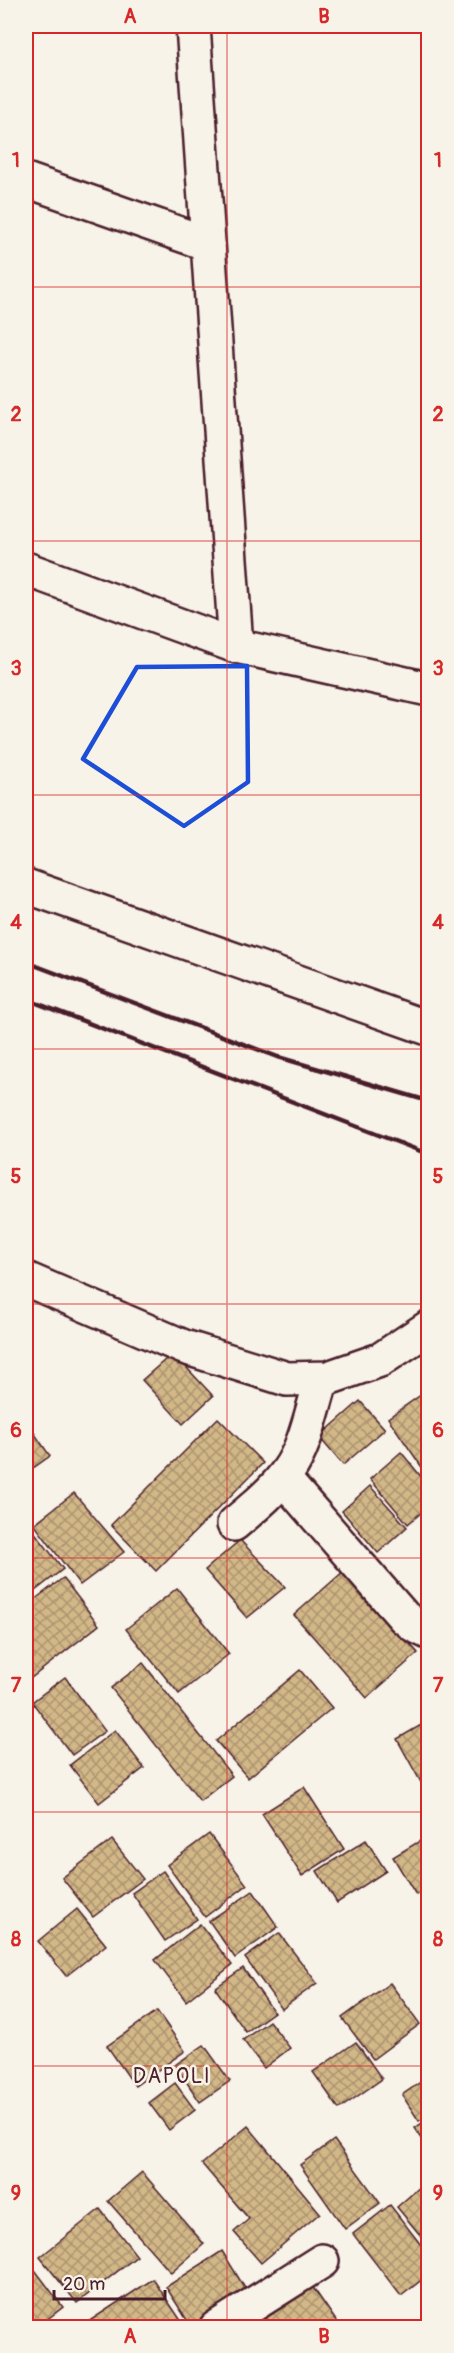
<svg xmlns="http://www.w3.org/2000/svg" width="454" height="2353" viewBox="0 0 454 2353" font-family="Pangolin,sans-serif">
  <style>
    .building { fill: url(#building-cross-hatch); stroke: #4a1f2b; stroke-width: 1.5 }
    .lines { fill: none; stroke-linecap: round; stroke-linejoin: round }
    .minor-casing { stroke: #4a1f2b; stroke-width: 38 }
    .minor { stroke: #f7f3e8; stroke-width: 33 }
    .rail { stroke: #4a1f2b; stroke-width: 4.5 }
    .marked { fill: none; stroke: #1d4ed8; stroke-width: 4.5; stroke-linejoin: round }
    .grid { fill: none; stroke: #d62828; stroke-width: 1.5; stroke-opacity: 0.55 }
    .labels { text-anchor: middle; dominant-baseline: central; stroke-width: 5; stroke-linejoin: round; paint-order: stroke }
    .neighbourhood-label { font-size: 21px; letter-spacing: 1.5px; fill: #4a1f2b; stroke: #f7f3e8 }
    .neatline { fill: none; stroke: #d62828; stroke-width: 2 }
    .grid-label { font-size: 20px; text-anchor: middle; font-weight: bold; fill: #d62828 }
  </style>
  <defs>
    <pattern id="building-cross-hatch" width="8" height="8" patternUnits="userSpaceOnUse" patternTransform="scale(1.5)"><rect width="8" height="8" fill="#d2b787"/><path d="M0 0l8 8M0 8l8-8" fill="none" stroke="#ac946f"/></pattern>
  </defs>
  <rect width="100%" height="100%" fill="#f7f3e8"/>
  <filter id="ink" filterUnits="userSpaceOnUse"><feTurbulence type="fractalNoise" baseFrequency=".0167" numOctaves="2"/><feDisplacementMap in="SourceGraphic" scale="12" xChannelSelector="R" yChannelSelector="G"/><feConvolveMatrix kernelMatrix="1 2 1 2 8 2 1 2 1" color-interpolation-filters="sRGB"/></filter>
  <g filter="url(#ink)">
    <g class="building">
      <polygon points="173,1353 213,1396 183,1424 142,1380"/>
      <polygon points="428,1390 428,1476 388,1418"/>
      <polygon points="360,1401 385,1429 343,1465 319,1437"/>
      <polygon points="218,1418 263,1463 156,1571 111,1525"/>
      <polygon points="26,1421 50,1456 26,1473"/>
      <polygon points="401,1452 428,1485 428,1507 408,1524 370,1479"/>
      <polygon points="370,1486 407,1527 378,1553 342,1511"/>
      <polygon points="74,1493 124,1552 80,1585 34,1524"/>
      <polygon points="26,1521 63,1569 26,1598"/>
      <polygon points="240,1540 285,1587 247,1618 205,1570"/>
      <polygon points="345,1570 418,1653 367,1698 294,1615"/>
      <polygon points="63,1578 99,1625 26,1682 26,1606"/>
      <polygon points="177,1588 229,1654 179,1694 126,1629"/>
      <polygon points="143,1663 232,1776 200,1801 111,1688"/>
      <polygon points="300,1670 332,1708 248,1778 216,1741"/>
      <polygon points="65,1677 105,1731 72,1755 32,1702"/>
      <polygon points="428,1721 428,1795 397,1739"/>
      <polygon points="115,1730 144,1768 99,1803 70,1765"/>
      <polygon points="304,1787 344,1849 302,1876 262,1814"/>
      <polygon points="209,1834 247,1885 205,1917 167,1865"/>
      <polygon points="428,1836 428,1888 416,1895 393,1857"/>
      <polygon points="112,1840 143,1879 93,1917 62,1878"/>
      <polygon points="366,1840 386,1871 337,1903 317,1871"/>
      <polygon points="163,1871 197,1919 165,1941 132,1893"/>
      <polygon points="253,1891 278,1927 235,1958 209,1921"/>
      <polygon points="77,1909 106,1945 66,1976 38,1941"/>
      <polygon points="200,1924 232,1965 186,2001 155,1960"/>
      <polygon points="279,1933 317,1983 282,2009 245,1958"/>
      <polygon points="243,1968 274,2012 246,2032 215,1988"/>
      <polygon points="390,1983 420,2024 373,2059 342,2018"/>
      <polygon points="157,2011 185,2051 135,2086 107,2046"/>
      <polygon points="269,2021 290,2048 264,2068 243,2040"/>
      <polygon points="356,2042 382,2079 339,2109 313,2072"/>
      <polygon points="204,2045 230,2081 200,2102 175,2065"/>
      <polygon points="428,2077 428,2115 419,2121 402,2095"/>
      <polygon points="175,2083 195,2110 169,2130 149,2103"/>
      <polygon points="428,2119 428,2148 415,2128"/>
      <polygon points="248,2126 320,2213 261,2263 234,2232 249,2219 202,2164"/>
      <polygon points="334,2140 380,2203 345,2229 300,2165"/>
      <polygon points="142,2172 204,2244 171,2273 108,2201"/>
      <polygon points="428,2180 428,2239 425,2241 397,2207"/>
      <polygon points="390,2205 428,2254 428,2275 401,2296 353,2234"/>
      <polygon points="100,2209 137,2256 77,2303 40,2257"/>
      <polygon points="222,2251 248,2293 192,2328 166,2287"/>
      <polygon points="35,2270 63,2307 36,2328 26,2328 26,2277"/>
      <polygon points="153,2279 186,2328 88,2328 85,2324"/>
      <polygon points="312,2286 341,2328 251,2328"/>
    </g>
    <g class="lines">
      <defs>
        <g id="minor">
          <polyline points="26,180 208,244"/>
          <polyline points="26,569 236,646 193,26"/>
          <polyline points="236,646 428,689"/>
          <polyline points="26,886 428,1028"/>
          <polyline points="26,1279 184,1347 287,1379 328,1378 380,1360 428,1328"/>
          <polyline points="283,1478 404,1617 414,1625 428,1632"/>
          <path d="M 234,1524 C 254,1507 273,1492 288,1471 C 306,1446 312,1409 322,1379"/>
          <polyline points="216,2328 322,2261"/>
        </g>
      </defs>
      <use href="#minor" class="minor-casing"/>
      <use href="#minor" class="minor"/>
      <g class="rail">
        <polyline points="26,962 278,1057 428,1101"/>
        <polyline points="26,999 428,1154"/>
      </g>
    </g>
  </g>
  <path class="marked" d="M 247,666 L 248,782 L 184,826 L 83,759 L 137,667 Z"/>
  <path class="grid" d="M 227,26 L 227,2328M 26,287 L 428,287M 26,541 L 428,541M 26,795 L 428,795M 26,1049 L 428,1049M 26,1304 L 428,1304M 26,1558 L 428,1558M 26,1812 L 428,1812M 26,2066 L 428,2066"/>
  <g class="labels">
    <g class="neighbourhood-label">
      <text x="172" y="2076">DAPOLI</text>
    </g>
  </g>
  <rect width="454" height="2353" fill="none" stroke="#f7f3e8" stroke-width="66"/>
  <path d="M54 2290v9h111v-9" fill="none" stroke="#4a1f2b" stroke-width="3"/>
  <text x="63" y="2290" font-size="18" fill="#4a1f2b" stroke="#f7f3e8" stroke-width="4.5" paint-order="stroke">20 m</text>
  <rect x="33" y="33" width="388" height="2287" class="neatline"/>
  <g class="grid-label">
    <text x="130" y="23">A</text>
    <text x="324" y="23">B</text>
    <text x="16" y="167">1</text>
    <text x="438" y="167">1</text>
    <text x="16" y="421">2</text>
    <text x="438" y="421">2</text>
    <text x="16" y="675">3</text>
    <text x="438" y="675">3</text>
    <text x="16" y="929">4</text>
    <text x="438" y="929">4</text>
    <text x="16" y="1183">5</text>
    <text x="438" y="1183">5</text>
    <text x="16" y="1437">6</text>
    <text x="438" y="1437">6</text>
    <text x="16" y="1692">7</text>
    <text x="438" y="1692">7</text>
    <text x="16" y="1946">8</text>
    <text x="438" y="1946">8</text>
    <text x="16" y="2200">9</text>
    <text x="438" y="2200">9</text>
    <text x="130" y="2343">A</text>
    <text x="324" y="2343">B</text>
  </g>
</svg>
